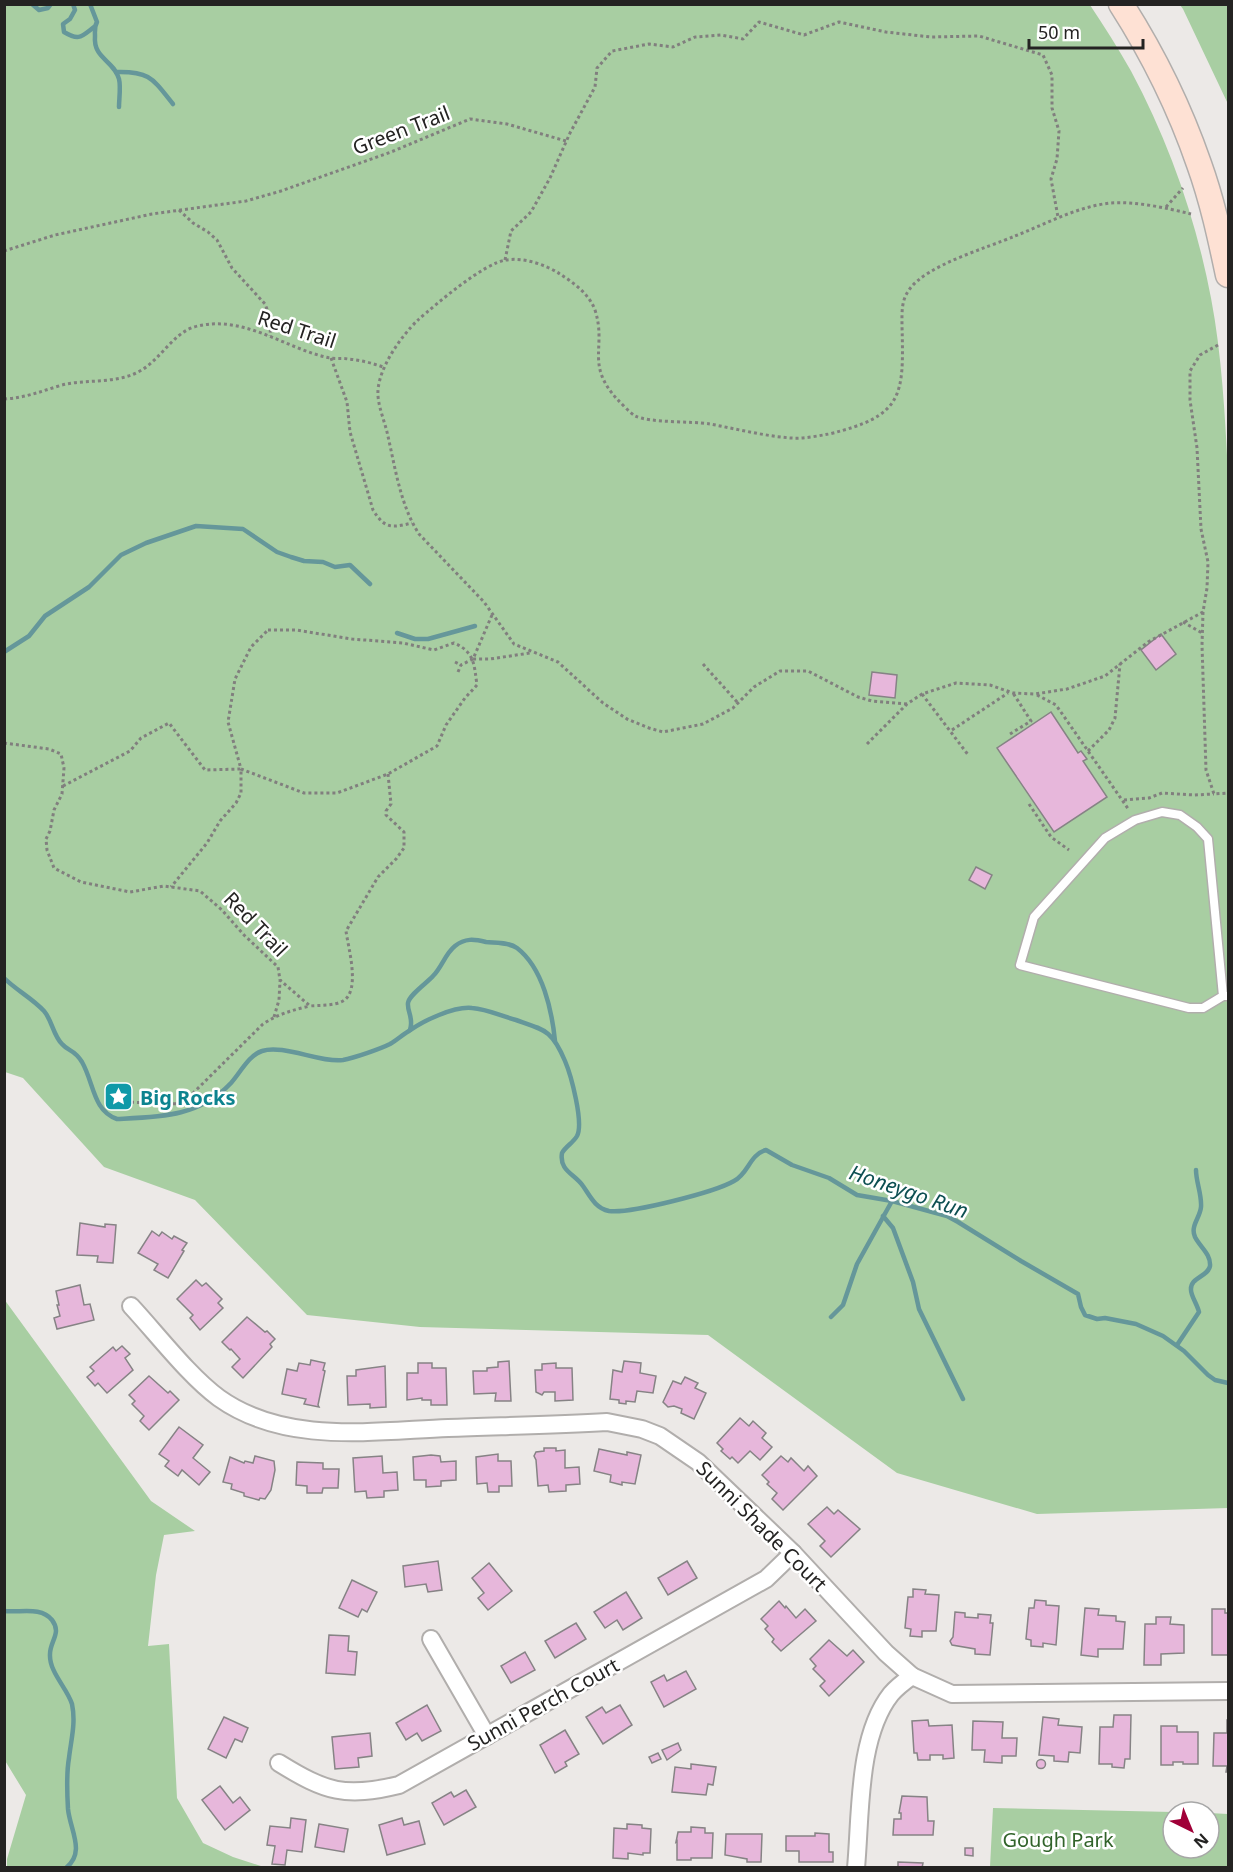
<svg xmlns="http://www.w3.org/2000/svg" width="1233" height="1872" viewBox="0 0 1233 1872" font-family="'Noto Sans',sans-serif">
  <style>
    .green { fill: #a8cea2 }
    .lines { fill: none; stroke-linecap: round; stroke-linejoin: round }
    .stream { stroke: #65979a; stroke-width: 4.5 }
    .building { fill: #e7b7db; stroke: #868385; stroke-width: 1.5 }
    .lane-casing { stroke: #b1aeac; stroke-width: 11 }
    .street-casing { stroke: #b1aeac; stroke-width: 20 }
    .secondary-casing { stroke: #b1aeac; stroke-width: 27 }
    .path { stroke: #817f7e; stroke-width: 3; stroke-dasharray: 3 3; stroke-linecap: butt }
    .lane { stroke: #fff; stroke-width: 8 }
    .street { stroke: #fff; stroke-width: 16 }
    .secondary { stroke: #fee1d4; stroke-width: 24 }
    .labels { text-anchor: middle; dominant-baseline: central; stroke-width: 5; stroke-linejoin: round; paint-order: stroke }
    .street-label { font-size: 20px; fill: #242322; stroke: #fff }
    .culture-label { font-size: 20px; font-weight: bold; fill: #0d838f; stroke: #fff; text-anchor: start }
    .park-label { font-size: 20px; fill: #31632a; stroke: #fff }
    .water-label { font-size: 21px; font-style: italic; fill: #0d4f52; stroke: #fff }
  </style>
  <rect width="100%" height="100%" fill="#ece9e7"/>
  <g class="green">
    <path d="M 5,5 L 1090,5 C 1104,26 1118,48 1131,71 C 1169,142 1196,219 1211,298 C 1222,356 1225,416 1228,475 L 1228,1508 L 1037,1514 L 897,1473 L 708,1335 L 420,1327 L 307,1315 L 195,1200 L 104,1167 L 23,1078 L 5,1072 Z"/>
    <polygon points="1180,5 1228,5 1228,104 1183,9"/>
    <polygon points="4,1299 151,1501 195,1531 164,1535 156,1575 148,1646 169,1644 177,1798 203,1843 233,1857 264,1867 7,1867 7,1859 26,1795 4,1759"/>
    <polygon points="993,1808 1173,1812 1173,1848 1209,1848 1209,1813 1228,1814 1228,1867 990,1867"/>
  </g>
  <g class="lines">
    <g class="stream">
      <polyline points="32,4 39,10 48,8 51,4"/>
      <path d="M 73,4 L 75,10 L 70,19 L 63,24 L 64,32 C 79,41 81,37 94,27"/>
      <path d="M 90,4 L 97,22 C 94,27 95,30 95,36 C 93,59 114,60 119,79 C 121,87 119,99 119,107"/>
      <path d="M 116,72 C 150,71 153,79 173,104"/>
      <polyline points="397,633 415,639 428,639 475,626"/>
      <polyline points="4,652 29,636 45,616 89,587 121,555 146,543 196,526 243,529 277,552 291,557 304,561 323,562 335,567 350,565 370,584"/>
      <path d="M 4,978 C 16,990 32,998 44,1011 C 52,1020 53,1035 62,1044 C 69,1052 74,1049 82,1062 C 94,1083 93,1111 117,1119 C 160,1117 199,1117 231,1083 C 240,1073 249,1055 262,1051 C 283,1044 320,1063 343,1060 C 354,1058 380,1049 390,1044 C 397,1040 402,1035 409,1031 C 423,1021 454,1006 472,1008 C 487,1009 501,1016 516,1020 C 545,1030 552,1030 565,1061 C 571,1075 584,1123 577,1136 C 573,1143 566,1146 562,1153 C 559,1171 575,1174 583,1186 C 590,1196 595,1208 609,1211 C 630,1214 715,1192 734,1181 C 749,1173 749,1155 766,1150 L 792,1165 L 829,1178 L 857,1195 L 892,1201 L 947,1216 L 958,1222 L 1021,1261 L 1078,1294 L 1081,1307 L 1085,1315 L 1097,1319 L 1105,1318 L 1136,1324 L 1163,1336 L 1184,1351 L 1208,1375 L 1215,1380 L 1228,1383"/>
      <path d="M 410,1030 C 414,1018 407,1012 408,1003 C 409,995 428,982 433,976 C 442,967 445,954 455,946 C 465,938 474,939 486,942 C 495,943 509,942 517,948 C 543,968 552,1011 555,1041"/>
      <polyline points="883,1216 893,1228 913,1282 919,1309 963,1399"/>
      <polyline points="831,1317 843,1305 857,1264 892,1201"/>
      <path d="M 1177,1345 L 1199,1312 C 1197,1304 1191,1296 1191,1290 C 1190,1277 1208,1277 1210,1266 C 1211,1254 1200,1247 1195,1237 C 1190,1226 1200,1218 1201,1207 C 1202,1195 1196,1182 1196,1170"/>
      <path d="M 4,1611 C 20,1613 41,1606 52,1620 C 62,1633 50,1641 50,1654 C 49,1672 67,1688 72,1704 C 76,1723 71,1740 69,1758 C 66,1775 67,1792 68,1809 C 70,1830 86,1852 66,1868"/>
    </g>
  </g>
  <g class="building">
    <polygon points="1161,634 1176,654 1156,670 1141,650"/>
    <polygon points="872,672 897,675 895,698 869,695"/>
    <polygon points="1051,712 1078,753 1081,751 1087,759 1083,761 1107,797 1054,832 997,748"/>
    <polygon points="976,867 992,875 985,889 969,880"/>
    <polygon points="80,1223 105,1227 105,1224 116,1225 113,1263 97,1262 98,1256 77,1255"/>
    <polygon points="152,1231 159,1236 162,1232 172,1239 174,1236 187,1243 182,1250 184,1251 168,1278 154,1270 158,1264 138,1253"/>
    <polygon points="196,1280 202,1286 206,1283 222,1299 218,1303 223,1308 200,1330 190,1318 193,1315 177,1299"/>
    <polygon points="80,1285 84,1305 90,1304 94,1320 57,1329 54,1318 60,1316 57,1305 59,1305 56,1291"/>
    <polygon points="247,1317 265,1332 267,1331 275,1339 270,1344 272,1347 243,1378 232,1367 240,1359 231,1349 230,1350 222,1342"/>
    <polygon points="122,1346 130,1354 125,1358 133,1370 107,1393 98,1383 95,1386 87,1377 94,1371 90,1367 113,1347 116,1351"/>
    <polygon points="311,1360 325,1363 323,1370 325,1371 318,1405 319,1407 304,1404 306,1399 282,1394 287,1369 297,1371 299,1363 310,1365"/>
    <polygon points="509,1361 511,1401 495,1401 496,1393 474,1394 473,1371 487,1371 487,1368 498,1367 498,1362"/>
    <polygon points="624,1361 641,1363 640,1373 656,1376 653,1393 637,1391 635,1402 626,1401 626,1404 619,1403 619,1400 610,1399 613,1370 622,1372"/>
    <polygon points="418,1363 432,1363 432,1368 446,1368 447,1405 431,1405 431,1400 422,1400 422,1398 407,1400 407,1373 418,1373"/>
    <polygon points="556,1363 556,1368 572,1368 573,1400 555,1401 555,1392 544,1392 542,1395 536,1392 535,1370 542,1370 542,1364"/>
    <polygon points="385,1366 386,1407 370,1408 370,1404 348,1405 347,1376 356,1376 356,1370"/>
    <polygon points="149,1376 168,1393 170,1391 179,1400 149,1430 140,1421 144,1416 132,1404 135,1401 129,1395"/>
    <polygon points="685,1377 698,1383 695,1388 706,1393 694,1419 681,1413 682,1409 674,1406 668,1407 663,1402 673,1381 681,1384"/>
    <polygon points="740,1418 749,1426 753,1421 766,1433 762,1438 772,1447 760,1460 750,1451 738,1463 732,1457 730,1459 721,1451 723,1449 717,1443"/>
    <polygon points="179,1427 203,1445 193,1458 210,1472 199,1485 182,1470 178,1476 165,1466 169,1461 159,1454"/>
    <polygon points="544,1448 556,1448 556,1451 565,1450 565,1468 579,1467 580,1484 566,1485 566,1491 549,1492 548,1485 538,1486 536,1460 534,1456 536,1452 544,1451"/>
    <polygon points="599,1449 627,1455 627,1452 641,1455 635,1484 622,1482 622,1485 610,1482 611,1475 594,1471"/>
    <polygon points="498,1454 498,1461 511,1461 512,1486 499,1486 499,1492 488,1492 487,1483 477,1484 476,1457"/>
    <polygon points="431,1455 440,1456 441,1462 456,1461 456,1480 441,1481 441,1486 426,1487 426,1480 414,1480 413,1457"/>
    <polygon points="255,1456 274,1461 275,1470 271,1490 265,1499 260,1498 259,1500 244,1496 244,1493 231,1489 232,1484 223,1482 230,1457 244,1463 245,1461 253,1463"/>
    <polygon points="382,1456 383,1473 397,1472 398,1490 384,1491 384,1497 367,1498 366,1491 355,1492 353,1458"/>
    <polygon points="781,1456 788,1462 791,1458 804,1471 808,1466 817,1476 783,1510 772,1499 777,1493 767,1484 769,1482 762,1475"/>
    <polygon points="297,1462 323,1463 323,1469 339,1469 338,1488 323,1488 322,1493 307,1493 307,1486 296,1485"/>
    <polygon points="827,1507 834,1514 838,1510 860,1529 831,1557 820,1546 825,1541 808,1524"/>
    <polygon points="438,1561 442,1590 428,1592 426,1584 405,1587 403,1566"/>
    <polygon points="687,1561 697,1578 668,1595 658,1578"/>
    <polygon points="489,1563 512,1591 488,1610 478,1598 484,1593 472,1578"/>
    <polygon points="352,1580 377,1592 367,1612 362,1609 358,1617 339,1608"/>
    <polygon points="913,1589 926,1590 925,1594 939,1595 936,1631 922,1631 922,1637 910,1636 911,1629 905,1628 908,1597 913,1597"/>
    <polygon points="626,1592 642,1618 623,1630 617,1620 605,1628 594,1612"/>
    <polygon points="1035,1600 1046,1601 1046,1605 1059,1606 1056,1645 1043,1643 1043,1647 1031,1646 1031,1640 1026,1639 1029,1608 1034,1608"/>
    <polygon points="779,1601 785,1608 786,1606 796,1618 805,1609 816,1621 781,1651 772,1642 774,1639 765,1629 768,1626 761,1619"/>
    <polygon points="1085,1608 1099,1609 1098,1615 1116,1616 1116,1621 1125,1622 1123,1649 1098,1649 1098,1657 1081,1655"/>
    <polygon points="1212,1609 1225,1609 1225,1613 1228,1613 1228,1655 1212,1655"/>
    <polygon points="955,1612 965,1613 965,1617 978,1618 978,1614 991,1615 990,1623 993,1623 990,1655 975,1654 975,1649 952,1645 950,1641 953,1637"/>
    <polygon points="1156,1617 1171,1617 1170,1624 1184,1625 1184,1653 1161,1654 1161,1665 1144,1665 1145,1624 1156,1624"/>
    <polygon points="576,1623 586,1639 555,1658 545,1641"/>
    <polygon points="329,1635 349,1636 348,1651 357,1652 355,1675 326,1673"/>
    <polygon points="829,1640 847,1656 853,1650 864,1662 829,1696 820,1686 825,1681 813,1669 816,1666 810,1659"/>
    <polygon points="525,1652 535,1670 511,1683 501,1666"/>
    <polygon points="686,1671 696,1689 664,1707 651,1682 664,1675 667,1681"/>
    <polygon points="427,1705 441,1731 422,1741 417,1733 406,1740 396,1723"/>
    <polygon points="620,1705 632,1725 603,1744 586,1717 602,1707 606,1713"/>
    <polygon points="1114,1715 1131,1715 1130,1759 1125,1759 1124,1768 1112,1767 1112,1764 1099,1764 1100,1727 1113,1727"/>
    <polygon points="224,1717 248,1728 242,1742 235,1739 226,1758 208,1749"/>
    <polygon points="1043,1717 1059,1719 1058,1725 1082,1727 1080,1753 1069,1752 1068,1762 1054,1761 1054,1756 1039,1755"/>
    <polygon points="928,1720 929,1726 952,1725 954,1758 943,1759 943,1755 930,1755 930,1760 918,1760 917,1753 914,1753 912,1721"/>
    <polygon points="1227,1720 1228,1720 1228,1772 1226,1772 1227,1766 1213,1766 1214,1733 1227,1733"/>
    <polygon points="973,1721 1003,1722 1002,1738 1017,1738 1016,1756 1002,1756 1002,1763 984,1762 985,1750 972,1750"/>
    <polygon points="1161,1726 1177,1726 1177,1732 1198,1732 1198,1764 1183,1764 1183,1762 1173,1762 1173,1765 1161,1765"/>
    <polygon points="565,1730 579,1754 565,1762 567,1766 555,1773 540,1745"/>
    <polygon points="370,1733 372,1756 358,1758 359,1767 335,1769 332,1737"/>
    <polygon points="678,1743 681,1750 667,1760 662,1750"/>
    <polygon points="658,1753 661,1759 652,1763 649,1757"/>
    <circle cx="1041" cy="1764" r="4.5"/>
    <polygon points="691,1764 716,1767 713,1785 708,1784 706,1795 672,1792 675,1767 691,1769"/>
    <polygon points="220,1786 233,1803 240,1797 250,1810 225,1830 202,1800"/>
    <polygon points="466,1790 476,1807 444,1825 432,1803 451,1792 454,1797"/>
    <polygon points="902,1796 927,1797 928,1821 934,1821 933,1835 893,1835 894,1819 901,1819 901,1813 899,1813"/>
    <polygon points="291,1818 306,1820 302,1852 287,1850 285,1865 272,1864 275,1846 267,1845 270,1826 290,1828"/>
    <polygon points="402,1818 404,1825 419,1821 425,1844 387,1855 379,1825"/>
    <polygon points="319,1824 348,1829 344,1852 315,1847"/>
    <polygon points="627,1824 642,1825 642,1828 651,1829 650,1853 643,1853 643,1855 628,1853 628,1859 613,1858 614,1828 627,1829"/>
    <polygon points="691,1827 705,1828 705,1833 713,1833 712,1858 691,1858 691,1860 677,1860 677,1841 676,1842 678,1832 691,1832"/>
    <polygon points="815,1833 829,1834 829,1852 833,1852 833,1862 799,1862 799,1851 786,1851 786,1836 815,1836"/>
    <polygon points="726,1834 762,1834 761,1862 747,1862 747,1859 725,1855"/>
    <polygon points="965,1848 973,1848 973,1856 965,1855"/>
    <polygon points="898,1862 923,1863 922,1868 898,1868"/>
  </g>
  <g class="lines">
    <defs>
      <polyline id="lane" points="1223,996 1208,839 1197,827 1180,815 1162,812 1135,820 1105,838 1034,917 1020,965 1189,1008 1203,1008 1223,996 1228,996"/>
      <g id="street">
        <path d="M 131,1306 C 157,1334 189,1376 219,1398 C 285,1445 372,1431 448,1428 C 501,1426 554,1425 607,1422 L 642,1429 L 660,1436 L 698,1462 L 793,1553 L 886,1653 L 912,1676 L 952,1694 L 1228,1691"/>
        <polyline points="431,1639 487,1736"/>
        <path d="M 279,1763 C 326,1792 345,1798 399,1785 L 766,1579 L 793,1553"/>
        <path d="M 856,1868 C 861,1815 857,1737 891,1694 C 897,1687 905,1681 912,1676"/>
      </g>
      <path id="secondary" d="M 1121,4 C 1153,54 1180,109 1199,164 C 1212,200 1220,237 1228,275"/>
    </defs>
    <use href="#lane" class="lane-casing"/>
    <use href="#street" class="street-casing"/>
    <use href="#secondary" class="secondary-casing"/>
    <g class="path">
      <polyline points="1166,207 1183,188"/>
      <polyline points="179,210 193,223 208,232 217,240 232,268 265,304 271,320 270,336"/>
      <polyline points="4,251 55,235 152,214 246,201 281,191 391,152 470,119 507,124 566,141"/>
      <polyline points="505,260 511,231 531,212 550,178 570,133 595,87 597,68 612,51 649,44 673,47 695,37 721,35 743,39 759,22 804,35 839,22 886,32 931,37 979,36 1043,55 1052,75 1052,108 1059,131 1057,159 1051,179 1058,217"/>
      <polyline points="1218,345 1200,355 1190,371 1190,400 1197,448 1201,529 1208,562 1207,588 1203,612 1202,645 1206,770 1214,794 1228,793"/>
      <path d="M 331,358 L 347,402 L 350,432 L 373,510 C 385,529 391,528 412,523"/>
      <path d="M 4,399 C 25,398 42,391 62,385 C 86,379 115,384 138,372 C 160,361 172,334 194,327 C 243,313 285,349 330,358 C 336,359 342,358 348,359 C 360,360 372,363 383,367"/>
      <polyline points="492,615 473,659 490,659 530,653"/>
      <polyline points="1183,622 1202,633"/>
      <path d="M 268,630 L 296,630 L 352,639 L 403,643 L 434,650 L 454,643 C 475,652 474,665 477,685 L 465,698 L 446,725 L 437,746 L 388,774 L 337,793 L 304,793 L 241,769 L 228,722 L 235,679 L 251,647 Z"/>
      <polyline points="455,662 461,665"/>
      <polyline points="703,664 738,703"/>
      <polyline points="458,672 461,665 473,659"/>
      <polyline points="922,694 969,756"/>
      <polyline points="1037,695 1056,705 1129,810"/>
      <path d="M 907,704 L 872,701 L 858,697 L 808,671 L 780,671 L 754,687 L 733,708 L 703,724 L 663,732 L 649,728 L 627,719 L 603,703 L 558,662 L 514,644 L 484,602 L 419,534 C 400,505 395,466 387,432 C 384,420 379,408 378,396 C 376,371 401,336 418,320 C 436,304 484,263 506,260 C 524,257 546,265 560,274 C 574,283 589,294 595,310 C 607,347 585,364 617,399 C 622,404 629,412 635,416 C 650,423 691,421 710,424 C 737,429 764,436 791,438 C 803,439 817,436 829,434 C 903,416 904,397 902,326 C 902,313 901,301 909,290 C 926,265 987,248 1015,236 C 1046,224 1076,207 1110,203 C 1135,201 1167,208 1191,214"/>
      <polyline points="952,730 1008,693"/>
      <polyline points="1010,734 1031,721 1013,693"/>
      <path d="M 4,743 L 49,749 L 61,754 L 64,768 L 62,794 L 54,810 L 50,831 L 46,839 L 47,850 L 54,868 L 81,882 L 130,892 L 164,886 L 200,891 L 222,910 L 244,935 L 278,967 L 280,980 L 310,1006 C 320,1005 334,1006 343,1001 C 361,991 348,947 346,931 L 378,877 L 396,859 L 404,848 L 404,832 L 386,815 L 386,811 L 391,804 L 388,774"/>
      <polyline points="867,744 907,704 922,694 956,683 990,685 1013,693 1035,694 1067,689 1105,676 1148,642 1203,612"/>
      <polyline points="1088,751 1109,730 1115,718 1120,664"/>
      <polyline points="63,786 130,751 141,738 169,723 205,770 241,769 241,793 236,803 220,821 207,843 171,887"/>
      <polyline points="1124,800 1149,798 1162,793 1194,795 1214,794"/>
      <polyline points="1029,804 1051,837 1069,850"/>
      <polyline points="274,1017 279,1000 280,981"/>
      <path d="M 125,1102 L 182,1104 L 263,1024 C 278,1014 293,1010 310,1006"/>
    </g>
    <use href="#lane" class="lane"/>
    <use href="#street" class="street"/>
    <use href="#secondary" class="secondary"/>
  </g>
  <defs>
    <symbol id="sight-square" viewBox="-11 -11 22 22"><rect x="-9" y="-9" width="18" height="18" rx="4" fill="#0f9aa8" stroke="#fff"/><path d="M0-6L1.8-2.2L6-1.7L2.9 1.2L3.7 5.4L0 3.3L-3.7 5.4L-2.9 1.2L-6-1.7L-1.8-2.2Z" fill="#fff"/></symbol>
  </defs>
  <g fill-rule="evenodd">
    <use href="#sight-square" x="102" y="1080" width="33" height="33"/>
  </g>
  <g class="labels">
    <g class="street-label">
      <text transform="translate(401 130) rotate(-21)">Green Trail</text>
      <text transform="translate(297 329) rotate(18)">Red Trail</text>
      <text transform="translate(256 924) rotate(46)">Red Trail</text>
      <text transform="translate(762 1526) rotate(45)">Sunni Shade Court</text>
      <text transform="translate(543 1704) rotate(-29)">Sunni Perch Court</text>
    </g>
    <g class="culture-label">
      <text x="140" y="1097">Big Rocks</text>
    </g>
    <g class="park-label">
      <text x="1058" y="1839">Gough Park</text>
    </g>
    <g class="water-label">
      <text transform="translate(909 1191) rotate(19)">Honeygo Run</text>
    </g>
  </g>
  <rect width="1233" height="1872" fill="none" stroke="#242322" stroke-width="12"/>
  <g transform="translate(1191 1830) rotate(137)"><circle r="28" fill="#ffffff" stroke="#a7a7a7" stroke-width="1.5"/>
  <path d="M0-4.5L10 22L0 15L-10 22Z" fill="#a00038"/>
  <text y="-9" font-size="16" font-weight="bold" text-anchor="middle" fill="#242322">N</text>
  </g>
  <path d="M1029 39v9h114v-9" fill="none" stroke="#242322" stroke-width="3"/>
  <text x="1038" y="39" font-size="18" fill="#242322" stroke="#ffffff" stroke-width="4.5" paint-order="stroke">50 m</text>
</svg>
